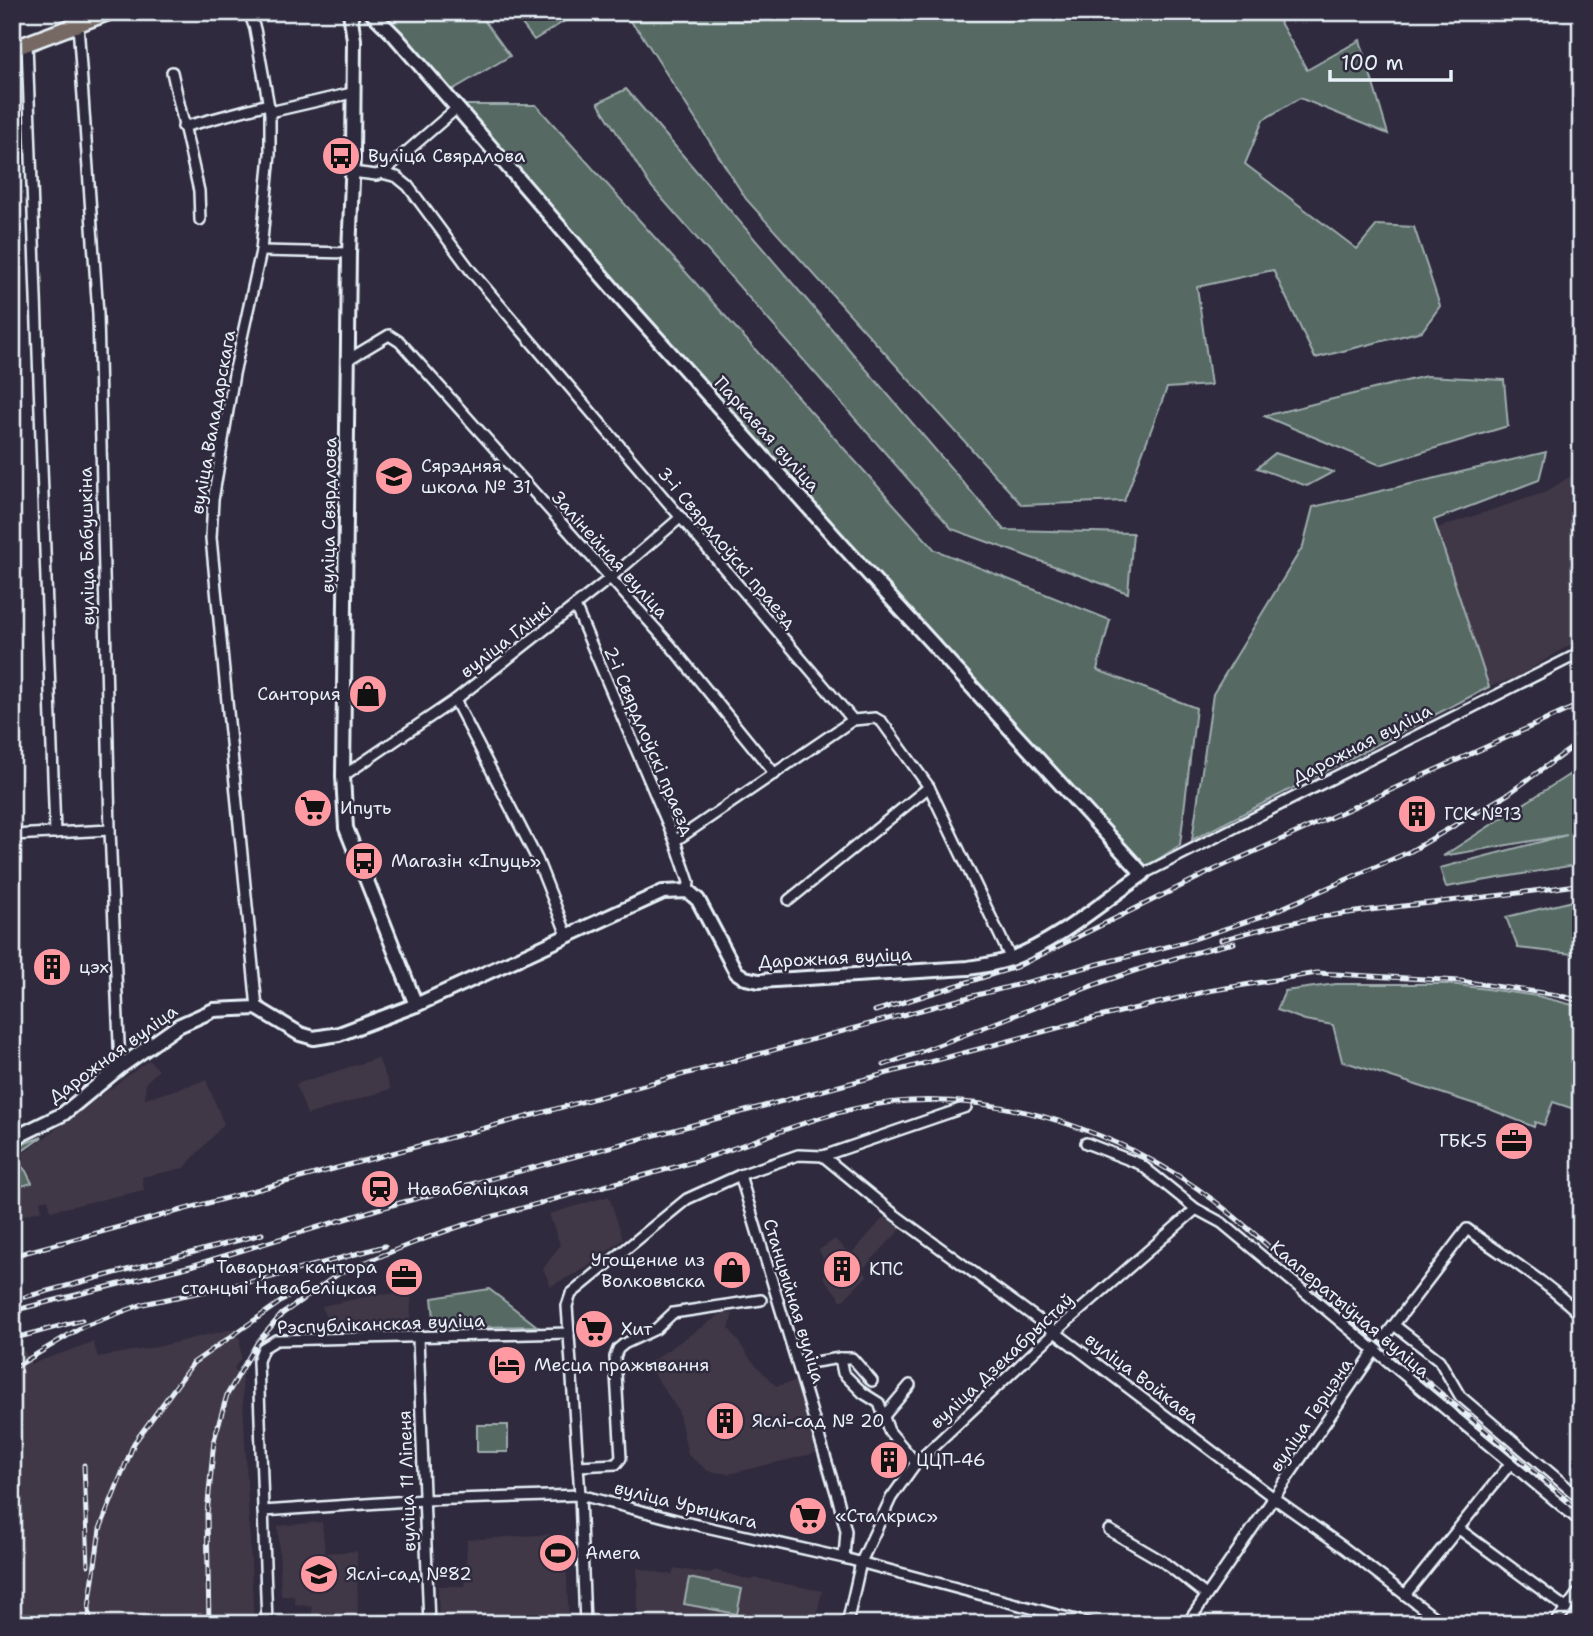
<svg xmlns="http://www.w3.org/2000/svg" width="1593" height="1636" viewBox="0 0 1593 1636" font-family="'Shantell Sans',sans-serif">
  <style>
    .built { fill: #413746 }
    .green { fill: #566963; stroke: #9fadae; stroke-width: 2 }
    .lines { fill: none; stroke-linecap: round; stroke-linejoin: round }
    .street-casing { stroke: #e8f1f8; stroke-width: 14 }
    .secondary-casing { stroke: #e8f1f8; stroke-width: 18 }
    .primary-casing { stroke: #e8f1f8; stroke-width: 19 }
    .street { stroke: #2f2a3d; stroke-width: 9 }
    .secondary { stroke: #2f2a3d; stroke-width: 12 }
    .primary { stroke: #766964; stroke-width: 14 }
    .rail-casing { stroke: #e8f1f8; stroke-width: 5 }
    .rail { stroke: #2f2a3d; stroke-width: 2.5; stroke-dasharray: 8; stroke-linecap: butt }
    .labels { text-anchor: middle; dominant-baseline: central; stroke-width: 5; stroke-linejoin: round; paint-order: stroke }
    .poi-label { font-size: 18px; fill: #e8f1f8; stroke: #2f2a3d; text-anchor: start }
    .street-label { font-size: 18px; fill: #e8f1f8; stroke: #2f2a3d }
  </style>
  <rect width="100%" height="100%" fill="#2f2a3d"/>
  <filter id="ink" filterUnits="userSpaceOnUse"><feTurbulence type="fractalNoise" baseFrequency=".0143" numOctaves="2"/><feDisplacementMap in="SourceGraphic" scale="14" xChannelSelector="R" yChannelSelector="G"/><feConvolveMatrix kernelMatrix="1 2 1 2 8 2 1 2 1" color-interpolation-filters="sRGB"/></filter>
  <g filter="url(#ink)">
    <g class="built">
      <polygon points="1581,469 1581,638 1519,676 1489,687 1434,529 1546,492"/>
      <polygon points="378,1058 391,1089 307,1115 296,1084"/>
      <polygon points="149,1060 159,1070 146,1082 145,1099 206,1080 224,1124 184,1168 142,1177 144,1190 51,1211 48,1199 40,1201 42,1210 12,1219 12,1190 34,1184 28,1170 17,1158"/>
      <polygon points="609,1196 623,1239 586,1268 551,1286 543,1269 560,1245 549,1214"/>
      <polygon points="885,1216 901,1229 863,1269 867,1276 842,1301 823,1277 828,1270 819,1250 835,1239 847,1251 853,1252"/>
      <polygon points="412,1293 409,1332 330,1332 322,1306 375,1295"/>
      <polygon points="724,1312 733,1314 729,1328 751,1360 776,1386 796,1381 816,1453 729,1474 708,1471 688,1455 678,1410 647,1364"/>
      <polygon points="232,1329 240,1338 241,1358 234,1368 242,1378 254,1624 12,1624 12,1356 24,1350 31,1364 93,1342 98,1357 156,1347"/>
      <polygon points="322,1522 325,1553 357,1551 358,1618 335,1624 312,1624 312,1607 295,1604 294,1596 281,1596 278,1526"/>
      <polygon points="565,1533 569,1624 528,1624 527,1617 439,1621 438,1586 465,1586 467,1540"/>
      <polygon points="637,1568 672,1575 674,1568 709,1574 715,1570 750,1580 756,1578 822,1591 815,1624 667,1624 655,1621 638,1611"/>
    </g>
    <g class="green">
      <polygon points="384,12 478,12 510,56 452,90"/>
      <polygon points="513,12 564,12 568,19 534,40"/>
      <polygon points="621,12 1274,12 1307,70 1360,40 1388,134 1300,98 1263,120 1245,164 1357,249 1377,225 1414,227 1440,306 1422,331 1315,358 1273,270 1197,287 1211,385 1167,388 1124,501 1022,505 746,199 640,32"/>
      <polygon points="626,89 1004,530 1133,533 1128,593 952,529 650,185 598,103"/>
      <path d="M 464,105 L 536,105 L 935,550 L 1110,620 L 1097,670 L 1196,708 L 1180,845 L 1145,868 C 915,616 680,368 464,105 Z"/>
      <polygon points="1426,376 1504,380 1508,426 1380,465 1264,416"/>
      <polygon points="1546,452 1539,480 1434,520 1489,687 1192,840 1213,694 1303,546 1313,507"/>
      <polygon points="1275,453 1333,472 1307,486 1257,468"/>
      <polygon points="1581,767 1581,864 1446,887 1440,868 1567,835 1443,856"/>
      <polygon points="1581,899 1581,955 1518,948 1506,917"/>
      <polygon points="1336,984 1450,984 1537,996 1581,1007 1581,1119 1578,1117 1580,1111 1553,1102 1544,1125 1535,1122 1534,1127 1487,1108 1342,1061 1333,1025 1305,1020 1277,1010 1285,991"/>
      <polygon points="42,1137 14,1157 26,1171 32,1183 12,1189 12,1148"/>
      <polygon points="489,1289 537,1326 435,1328 432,1298"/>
      <rect x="477" y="1425" width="31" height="27"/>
      <polygon points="689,1578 742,1589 737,1614 684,1604"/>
    </g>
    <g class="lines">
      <defs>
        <g id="street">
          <polyline points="249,12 255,29 270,112 270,154 261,251 234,374 213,500 211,538 257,1008"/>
          <polyline points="78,24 98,314 110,830 120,1067"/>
          <polyline points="27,43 55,833"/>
          <polyline points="172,72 199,191 200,220"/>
          <polyline points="270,112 352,93"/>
          <polyline points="183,127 268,104"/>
          <polyline points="352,172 376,175 382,173 457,108"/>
          <polyline points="382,173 397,177 408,186 471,271 853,720 875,718 882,722 929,787 1011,959"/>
          <polyline points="261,251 349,253"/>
          <polyline points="349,359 389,335 400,342 671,646 775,774"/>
          <polyline points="575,606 675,841 689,882 688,891"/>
          <polyline points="455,700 537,859 567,935"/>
          <polyline points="343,776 455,700 609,579 680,518"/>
          <polyline points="12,835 110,830"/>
          <polyline points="675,841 853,720"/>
          <polyline points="1143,874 1572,657 1581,650"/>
          <polyline points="789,900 929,787"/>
          <polyline points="1086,1143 1140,1164 1196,1209 1222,1223 1581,1522"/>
          <polyline points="823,1156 895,1215 1055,1332 1274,1498 1343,1547 1443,1624"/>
          <polyline points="740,1175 838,1499 846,1531 844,1558"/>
          <polyline points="1394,1325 1439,1360 1460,1396 1581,1499"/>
          <polyline points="418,1338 429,1624"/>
          <polyline points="840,1358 852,1358 872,1381"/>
          <polyline points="796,1360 809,1363 840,1358 843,1373 863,1393 879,1403 889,1431 916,1463"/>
          <polyline points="884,1416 910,1385"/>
          <polyline points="578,1466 616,1464 621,1458 615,1357 618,1349 624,1344 656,1329 673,1313 761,1300"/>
          <polyline points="263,1511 424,1500 580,1495 684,1522 844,1558 1091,1624"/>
          <polyline points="1459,1529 1566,1608"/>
          <polyline points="1109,1530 1162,1561 1206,1595"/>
          <polyline points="1405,1595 1510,1464"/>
          <polyline points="267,1624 258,1361 263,1348 276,1340 569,1333"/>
          <polyline points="585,1624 580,1495 567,1306 571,1294 687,1199 740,1175 798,1155 823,1156 966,1107"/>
          <polyline points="847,1624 861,1562 891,1498 916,1463 1055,1332 1196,1209"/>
          <path d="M 1187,1624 L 1380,1343 L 1467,1229 C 1505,1257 1549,1283 1581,1316"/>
          <polyline points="1555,1624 1581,1589"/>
        </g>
        <g id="secondary">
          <polyline points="350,12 354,40 353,157 349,253 343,776 346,828 416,1005"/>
          <path d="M 12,1139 L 63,1114 L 120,1067 L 178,1026 L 214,1010 L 257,1008 L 300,1034 L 314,1038 L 339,1034 L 416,1005 L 663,892 L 688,891 L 698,900 L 736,972 L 745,978 L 759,981 L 968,968 C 982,966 996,964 1010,959 C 1059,940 1101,903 1143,874 L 844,547 L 622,299 L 395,36 L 371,12"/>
        </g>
        <polyline id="primary" points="12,49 110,12"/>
      </defs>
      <use href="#street" class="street-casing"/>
      <use href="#secondary" class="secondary-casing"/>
      <use href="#primary" class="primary-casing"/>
      <use href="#street" class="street"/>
      <use href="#secondary" class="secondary"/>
      <use href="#primary" class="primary"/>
      <defs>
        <g id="rail">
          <path d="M 1221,940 C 1242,934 1263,928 1284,924 C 1381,904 1482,901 1581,884"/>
          <polyline points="875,1011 1016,967 1216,869 1581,704"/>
          <path d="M 884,1065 C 1001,1024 1112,970 1234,943"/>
          <polyline points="12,1256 973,996 1185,942 1266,915 1411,851 1508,794 1581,741"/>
          <path d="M 335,1275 C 381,1256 427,1236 474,1222 C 546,1200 620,1183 693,1162 C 764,1140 835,1104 910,1101 C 1024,1096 1143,1141 1231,1214 C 1269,1245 1304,1280 1343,1312 C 1423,1378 1503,1444 1581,1513"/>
          <polyline points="25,1297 262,1234"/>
          <polyline points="12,1311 191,1266 381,1208 1091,1019 1208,991 1317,973 1460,981 1557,995 1581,1001"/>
          <polyline points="12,1339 82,1320"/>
          <polyline points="12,1369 82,1327 143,1304 264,1279 385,1246"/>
          <polyline points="84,1465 88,1565"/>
          <polyline points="90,1624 89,1607 100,1529 134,1443 193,1363 299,1289"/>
          <polyline points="209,1624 207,1514 214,1440 227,1395 257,1343 282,1314 344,1270"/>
        </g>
      </defs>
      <use href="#rail" class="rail-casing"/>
      <use href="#rail" class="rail"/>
    </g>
  </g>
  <defs>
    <symbol id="bus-disc" viewBox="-11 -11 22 22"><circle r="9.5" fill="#ff9aa2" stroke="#2f2a3d"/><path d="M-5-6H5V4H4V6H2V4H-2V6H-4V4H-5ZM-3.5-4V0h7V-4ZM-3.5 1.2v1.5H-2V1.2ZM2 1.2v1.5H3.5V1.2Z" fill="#111"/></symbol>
    <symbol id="school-disc" viewBox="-11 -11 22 22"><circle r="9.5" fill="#ff9aa2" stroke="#2f2a3d"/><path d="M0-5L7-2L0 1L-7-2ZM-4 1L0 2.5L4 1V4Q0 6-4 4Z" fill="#111"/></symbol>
    <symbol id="shop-disc" viewBox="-11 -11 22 22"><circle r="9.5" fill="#ff9aa2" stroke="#2f2a3d"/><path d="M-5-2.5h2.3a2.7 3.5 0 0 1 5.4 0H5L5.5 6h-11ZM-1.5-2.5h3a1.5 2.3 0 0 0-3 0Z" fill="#111"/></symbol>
    <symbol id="supermarket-disc" viewBox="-11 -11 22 22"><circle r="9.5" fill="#ff9aa2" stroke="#2f2a3d"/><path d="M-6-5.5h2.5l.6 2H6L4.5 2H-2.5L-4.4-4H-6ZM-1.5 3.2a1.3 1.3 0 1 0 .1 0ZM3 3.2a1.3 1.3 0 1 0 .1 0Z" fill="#111"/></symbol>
    <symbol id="building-disc" viewBox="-11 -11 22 22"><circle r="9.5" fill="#ff9aa2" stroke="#2f2a3d"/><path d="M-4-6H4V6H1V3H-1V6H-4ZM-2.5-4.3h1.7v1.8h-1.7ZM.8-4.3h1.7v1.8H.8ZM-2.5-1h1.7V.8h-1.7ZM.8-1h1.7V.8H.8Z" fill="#111"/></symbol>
    <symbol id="office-disc" viewBox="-11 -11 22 22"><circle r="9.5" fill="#ff9aa2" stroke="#2f2a3d"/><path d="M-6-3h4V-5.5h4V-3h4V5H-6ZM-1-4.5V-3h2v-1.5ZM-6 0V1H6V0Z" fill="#111"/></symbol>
    <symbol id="station-disc" viewBox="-11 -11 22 22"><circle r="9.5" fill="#ff9aa2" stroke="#2f2a3d"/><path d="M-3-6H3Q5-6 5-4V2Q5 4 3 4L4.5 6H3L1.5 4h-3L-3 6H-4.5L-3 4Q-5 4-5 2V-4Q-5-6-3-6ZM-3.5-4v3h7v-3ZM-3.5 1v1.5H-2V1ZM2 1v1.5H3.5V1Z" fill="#111"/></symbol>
    <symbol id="hotel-disc" viewBox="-11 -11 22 22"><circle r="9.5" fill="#ff9aa2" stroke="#2f2a3d"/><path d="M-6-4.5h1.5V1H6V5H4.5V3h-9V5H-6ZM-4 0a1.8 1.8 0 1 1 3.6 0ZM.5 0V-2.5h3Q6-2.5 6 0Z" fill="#111"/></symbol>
    <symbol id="stadium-disc" viewBox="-11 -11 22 22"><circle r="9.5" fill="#ff9aa2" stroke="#2f2a3d"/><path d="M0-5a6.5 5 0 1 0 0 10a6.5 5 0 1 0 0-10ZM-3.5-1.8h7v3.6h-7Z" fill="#111"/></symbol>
  </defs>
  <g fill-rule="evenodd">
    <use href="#bus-disc" x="319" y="134" width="44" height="44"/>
    <use href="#school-disc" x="372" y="454" width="44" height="44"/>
    <use href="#shop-disc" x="346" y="672" width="44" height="44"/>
    <use href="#supermarket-disc" x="291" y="786" width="44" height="44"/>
    <use href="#building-disc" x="1395" y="792" width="44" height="44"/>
    <use href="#bus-disc" x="342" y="839" width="44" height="44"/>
    <use href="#building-disc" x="30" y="945" width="44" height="44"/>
    <use href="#office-disc" x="1492" y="1119" width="44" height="44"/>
    <use href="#station-disc" x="358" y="1167" width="44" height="44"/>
    <use href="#building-disc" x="820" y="1247" width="44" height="44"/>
    <use href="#shop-disc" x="710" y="1248" width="44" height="44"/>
    <use href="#office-disc" x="382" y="1255" width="44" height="44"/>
    <use href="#supermarket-disc" x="572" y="1307" width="44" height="44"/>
    <use href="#hotel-disc" x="485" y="1343" width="44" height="44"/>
    <use href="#building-disc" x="703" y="1399" width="44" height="44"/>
    <use href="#building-disc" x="867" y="1438" width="44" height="44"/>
    <use href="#supermarket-disc" x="786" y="1494" width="44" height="44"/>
    <use href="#stadium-disc" x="536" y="1531" width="44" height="44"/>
    <use href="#school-disc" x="297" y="1552" width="44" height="44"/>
  </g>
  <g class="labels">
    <g class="poi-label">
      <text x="368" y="156">Вуліца Свярдлова</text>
      <text x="421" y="466">Сярэдняя<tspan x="421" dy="21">школа № 31</tspan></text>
      <text x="341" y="694" text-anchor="end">Сантория</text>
      <text x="340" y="808">Ипуть</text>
      <text x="1444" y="814">ГСК №13</text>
      <text x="391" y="861">Магазін «Іпуць»</text>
      <text x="79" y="967">цэх</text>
      <text x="1487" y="1141" text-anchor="end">ГБК-5</text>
      <text x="407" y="1189">Навабеліцкая</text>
      <text x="705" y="1260" text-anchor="end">Угощение из<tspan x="705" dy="21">Волковыска</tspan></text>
      <text x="377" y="1267" text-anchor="end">Таварная кантора<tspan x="377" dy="21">станцыі Навабеліцкая</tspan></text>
      <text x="869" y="1269">КПС</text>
      <text x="621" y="1329">Хит</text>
      <text x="534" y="1365">Месца пражывання</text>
      <text x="752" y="1421">Яслі-сад № 20</text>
      <text x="916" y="1460">ЦЦП-46</text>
      <text x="835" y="1516">«Сталкрис»</text>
      <text x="585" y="1553">Амега</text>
      <text x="346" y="1574">Яслі-сад №82</text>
    </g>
    <g class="street-label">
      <text transform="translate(213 422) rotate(-80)">вуліца Валадарскага</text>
      <text transform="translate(767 434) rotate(48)">Паркавая вуліца</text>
      <text transform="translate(329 515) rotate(-89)">вуліца Свярдлова</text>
      <text transform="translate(87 546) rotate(-91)">вуліца Бабушкіна</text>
      <text transform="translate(727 548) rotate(50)">3-і Свярдлоўскі праезд</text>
      <text transform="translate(610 555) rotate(48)">Залінейная вуліца</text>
      <text transform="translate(506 640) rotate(-38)">вуліца Глінкі</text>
      <text transform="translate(649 741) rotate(67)">2-і Свярдлоўскі праезд</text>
      <text transform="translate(1362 744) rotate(-27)">Дарожная вуліца</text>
      <text transform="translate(835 958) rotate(-3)">Дарожная вуліца</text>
      <text transform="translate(113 1054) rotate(-36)">Дарожная вуліца</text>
      <text transform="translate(794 1301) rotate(73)">Станцыйная вуліца</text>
      <text transform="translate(1350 1309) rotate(40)">Кааператыўная вуліца</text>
      <text transform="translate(381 1324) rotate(-2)">Рэспубліканская вуліца</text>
      <text transform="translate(1002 1361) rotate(-43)">вуліца Дзекабрыстаў</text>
      <text transform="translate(1142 1378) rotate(37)">вуліца Войкава</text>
      <text transform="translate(1311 1415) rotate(-56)">вуліца Герцэна</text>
      <text transform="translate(407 1481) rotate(-92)">вуліца 11 Ліпеня</text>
      <text transform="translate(686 1505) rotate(14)">вуліца Урыцкага</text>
    </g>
  </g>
  <rect width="1593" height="1636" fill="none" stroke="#2f2a3d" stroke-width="42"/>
  <rect x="21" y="21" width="1551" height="1594" fill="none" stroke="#e8f1f8" stroke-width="2.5" filter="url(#ink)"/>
  <path d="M1330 70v10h121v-10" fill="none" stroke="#e8f1f8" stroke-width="3.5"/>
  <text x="1341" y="70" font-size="21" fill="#e8f1f8" stroke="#2f2a3d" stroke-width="5" paint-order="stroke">100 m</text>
</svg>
